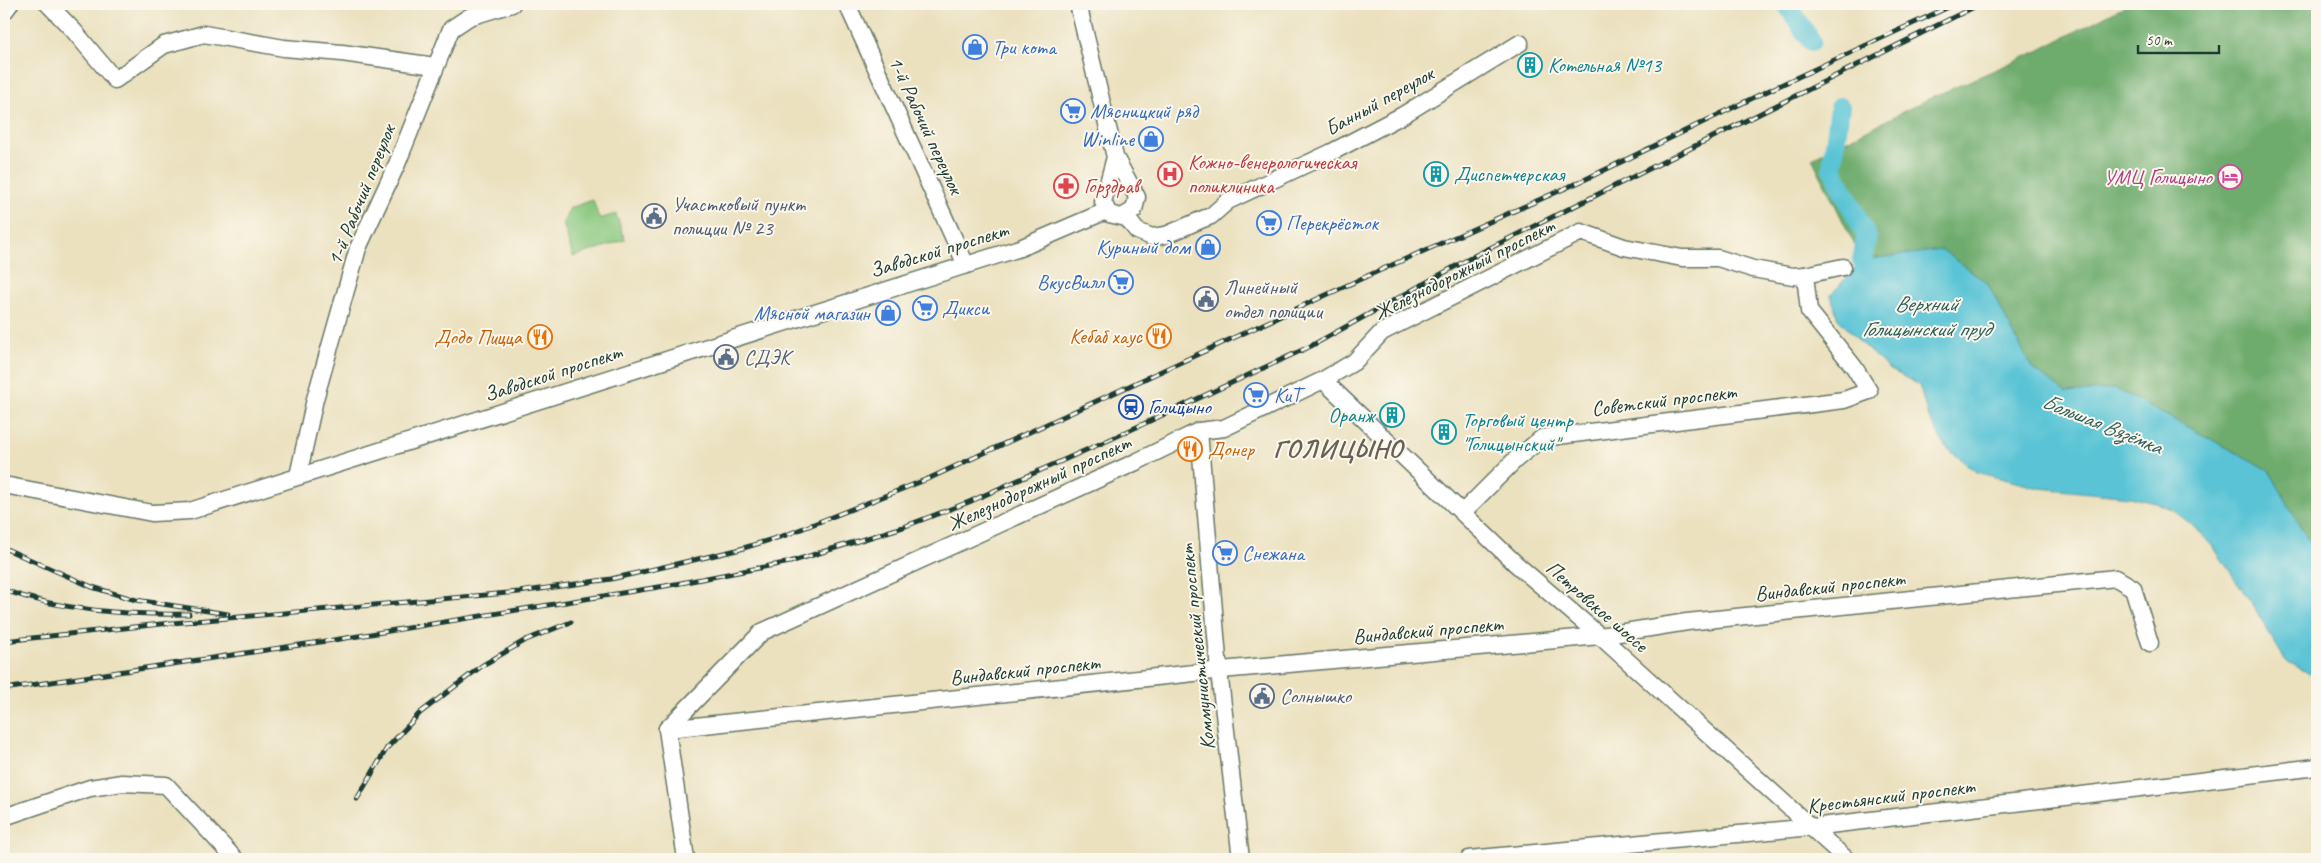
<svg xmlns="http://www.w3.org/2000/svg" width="2321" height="863" viewBox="0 0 2321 863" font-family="Caveat,sans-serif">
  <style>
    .green { fill: #88c77e; stroke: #548259 }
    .forest { fill: #6eac6d; stroke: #467450 }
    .water { fill: #5ac4d6; stroke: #3c8085 }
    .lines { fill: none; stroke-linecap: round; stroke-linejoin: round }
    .river { stroke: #5ac4d6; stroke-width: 20 }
    .minor-casing { stroke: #667665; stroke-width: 19 }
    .minor { stroke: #fff; stroke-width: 16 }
    .rail-casing { stroke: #1f3d34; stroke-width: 5 }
    .rail { stroke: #fbf7ec; stroke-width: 3; stroke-dasharray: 9; stroke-linecap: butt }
    .labels { text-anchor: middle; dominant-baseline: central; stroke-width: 4; stroke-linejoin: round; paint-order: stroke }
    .shop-label { font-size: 21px; fill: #366cbe; stroke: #fbf7ec; text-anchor: start }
    .culture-label { font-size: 21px; fill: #0d838f; stroke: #fbf7ec; text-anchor: start }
    .street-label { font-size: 21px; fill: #1f3d34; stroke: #fbf7ec }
    .health-label { font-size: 21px; fill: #be3a42; stroke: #fbf7ec; text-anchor: start }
    .hotel-label { font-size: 21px; fill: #b23c85; stroke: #fbf7ec; text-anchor: end }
    .service-label { font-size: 21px; fill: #4e5e75; stroke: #fbf7ec; text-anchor: start }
    .food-label { font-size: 21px; fill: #c56008; stroke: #fbf7ec; text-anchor: end }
    .transit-label { font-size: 21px; fill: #164399; stroke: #fbf7ec; text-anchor: start }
    .water-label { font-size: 22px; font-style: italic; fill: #2e5f5c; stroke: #fbf7ec }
    .district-label { font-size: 26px; font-weight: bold; letter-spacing: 1px; fill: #6a6154; stroke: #fbf7ec }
  </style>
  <rect width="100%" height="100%" fill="#fbf7ec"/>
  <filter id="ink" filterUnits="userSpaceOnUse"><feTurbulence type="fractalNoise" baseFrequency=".02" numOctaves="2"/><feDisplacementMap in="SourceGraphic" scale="10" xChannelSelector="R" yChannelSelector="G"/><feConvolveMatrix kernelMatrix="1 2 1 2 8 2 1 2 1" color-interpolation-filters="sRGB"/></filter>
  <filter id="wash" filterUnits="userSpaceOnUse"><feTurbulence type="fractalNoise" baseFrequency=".0096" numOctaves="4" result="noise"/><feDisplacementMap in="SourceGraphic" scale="20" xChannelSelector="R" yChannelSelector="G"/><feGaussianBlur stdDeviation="1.12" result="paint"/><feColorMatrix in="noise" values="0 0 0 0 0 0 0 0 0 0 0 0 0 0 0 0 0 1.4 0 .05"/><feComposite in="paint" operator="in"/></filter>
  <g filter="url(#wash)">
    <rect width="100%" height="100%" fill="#ebe1bf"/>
    <polygon class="green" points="593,200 599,219 616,214 625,240 573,257 563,223 570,208"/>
    <polygon class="forest" points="2128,4 2317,4 2317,556 2269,470 2116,389 2066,393 2032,368 1987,283 1942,250 1862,260 1812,158 1928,99 2038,51"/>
    <polygon class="water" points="1942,250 1987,283 2032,368 2066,393 2116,389 2269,470 2317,556 2317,678 2285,660 2254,607 2214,548 2195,527 2174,511 2156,503 2130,497 2039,488 1976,472 1945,446 1928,416 1919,385 1889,369 1866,348 1838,319 1831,295 1862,260"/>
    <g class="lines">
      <g class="river">
        <polyline points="1787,4 1811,41"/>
        <polyline points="1840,107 1832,168 1867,237 1862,260 1880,280"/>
      </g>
    </g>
  </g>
  <g filter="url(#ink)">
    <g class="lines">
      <defs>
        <g id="minor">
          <polyline points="48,4 74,31 115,80 164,45 204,34 284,48 342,53 435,66"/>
          <polyline points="847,4 966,265"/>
          <polyline points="1078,4 1115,157 1137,197 1134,210 1122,217 1109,214 1103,202 1115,157"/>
          <polyline points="4,12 10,4"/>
          <polyline points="1126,217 1137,231 1152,237 1166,235 1203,219 1211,216 1228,201 1332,152 1403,115 1520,43"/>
          <polyline points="1323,380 1516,564 1600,636 1846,859"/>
          <polyline points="1199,431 1219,671 1241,859"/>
          <polyline points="298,476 315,399 358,248 397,164 451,29 469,17 512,4"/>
          <polyline points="4,485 152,513 190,511 1020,248 1106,211"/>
          <polyline points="1463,512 1515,460 1542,438 1844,400 1869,391 1854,367 1809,311 1805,275"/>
          <polyline points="667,729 1232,669 1600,636 1687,622 2116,578 2133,588 2150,643"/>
          <polyline points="667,729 762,632 1136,462 1199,431 1224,428 1323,380 1354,362 1382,332 1581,232 1624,247 1682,258 1718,258 1753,269 1793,276 1805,275 1843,267"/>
          <polyline points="667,729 686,859"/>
          <polyline points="4,817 90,788 122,783 166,785 235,859"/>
          <polyline points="1469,859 1812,827 2317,767"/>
        </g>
      </defs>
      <use href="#minor" class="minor-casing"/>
      <use href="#minor" class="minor"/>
      <defs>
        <g id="rail">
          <polyline points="4,548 92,587 136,600 228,614"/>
          <path d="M 4,590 C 62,611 127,615 189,614"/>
          <polyline points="4,641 161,624 519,592 611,579 737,550 786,535 930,478 1365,277 1586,179 1759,95 1955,4"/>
          <polyline points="4,689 340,639 665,586 790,562 903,527 969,502 1111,439 1311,346 1476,255 1980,4"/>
          <polyline points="357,799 387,748 420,713 483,665 526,640 571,622"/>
        </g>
      </defs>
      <use href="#rail" class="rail-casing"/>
      <use href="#rail" class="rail"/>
    </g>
  </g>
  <defs>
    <symbol id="shop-ring" viewBox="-11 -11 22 22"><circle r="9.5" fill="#fbf7ec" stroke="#3f7fe0" stroke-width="1.5"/><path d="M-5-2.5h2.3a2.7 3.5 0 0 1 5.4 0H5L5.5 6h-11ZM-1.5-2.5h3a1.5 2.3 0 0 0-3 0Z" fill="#3f7fe0"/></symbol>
    <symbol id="building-ring" viewBox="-11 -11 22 22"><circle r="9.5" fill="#fbf7ec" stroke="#0f9aa8" stroke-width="1.5"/><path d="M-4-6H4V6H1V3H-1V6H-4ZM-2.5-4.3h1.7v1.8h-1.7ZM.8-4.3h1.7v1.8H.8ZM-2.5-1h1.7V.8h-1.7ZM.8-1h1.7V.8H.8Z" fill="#0f9aa8"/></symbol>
    <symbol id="supermarket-ring" viewBox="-11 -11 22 22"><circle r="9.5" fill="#fbf7ec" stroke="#3f7fe0" stroke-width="1.5"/><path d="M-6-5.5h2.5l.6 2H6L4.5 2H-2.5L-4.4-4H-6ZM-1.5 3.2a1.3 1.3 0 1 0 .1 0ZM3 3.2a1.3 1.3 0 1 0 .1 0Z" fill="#3f7fe0"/></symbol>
    <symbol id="hospital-ring" viewBox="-11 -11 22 22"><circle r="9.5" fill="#fbf7ec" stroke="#e0444e" stroke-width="1.5"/><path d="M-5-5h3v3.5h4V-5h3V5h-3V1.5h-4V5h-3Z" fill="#e0444e"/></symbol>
    <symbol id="hotel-ring" viewBox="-11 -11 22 22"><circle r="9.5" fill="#fbf7ec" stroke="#d1479c" stroke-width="1.5"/><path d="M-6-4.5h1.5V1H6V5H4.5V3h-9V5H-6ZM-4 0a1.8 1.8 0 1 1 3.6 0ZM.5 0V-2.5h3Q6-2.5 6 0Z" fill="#d1479c"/></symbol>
    <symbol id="pharmacy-ring" viewBox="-11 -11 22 22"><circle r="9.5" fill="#fbf7ec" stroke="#e0444e" stroke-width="1.5"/><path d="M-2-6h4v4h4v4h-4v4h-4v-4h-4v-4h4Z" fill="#e0444e"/></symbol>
    <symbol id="civic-ring" viewBox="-11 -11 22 22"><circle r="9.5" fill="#fbf7ec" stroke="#5c6f8a" stroke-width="1.5"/><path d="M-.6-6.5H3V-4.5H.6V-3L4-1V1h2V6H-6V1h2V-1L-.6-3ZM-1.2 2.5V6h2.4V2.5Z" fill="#5c6f8a"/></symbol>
    <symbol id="restaurant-ring" viewBox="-11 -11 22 22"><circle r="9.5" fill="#fbf7ec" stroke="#e8710a" stroke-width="1.5"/><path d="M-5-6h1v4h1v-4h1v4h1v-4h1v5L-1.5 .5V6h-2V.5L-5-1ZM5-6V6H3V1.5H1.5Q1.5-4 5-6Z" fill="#e8710a"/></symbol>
    <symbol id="station-ring" viewBox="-11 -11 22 22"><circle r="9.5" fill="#fbf7ec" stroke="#1a4fb4" stroke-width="1.5"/><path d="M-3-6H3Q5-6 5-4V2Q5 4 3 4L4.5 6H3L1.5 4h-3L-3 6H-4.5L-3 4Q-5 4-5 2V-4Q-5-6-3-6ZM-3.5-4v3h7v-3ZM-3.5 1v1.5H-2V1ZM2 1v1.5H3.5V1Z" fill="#1a4fb4"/></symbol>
  </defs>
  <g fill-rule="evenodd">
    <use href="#shop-ring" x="961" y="33" width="28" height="28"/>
    <use href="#building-ring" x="1516" y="51" width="28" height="28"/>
    <use href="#supermarket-ring" x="1059" y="97" width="28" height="28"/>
    <use href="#shop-ring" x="1137" y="125" width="28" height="28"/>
    <use href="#hospital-ring" x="1156" y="160" width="28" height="28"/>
    <use href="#building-ring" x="1422" y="160" width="28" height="28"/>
    <use href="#hotel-ring" x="2216" y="163" width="28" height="28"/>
    <use href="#pharmacy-ring" x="1052" y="172" width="28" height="28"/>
    <use href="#civic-ring" x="640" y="202" width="28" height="28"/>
    <use href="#supermarket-ring" x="1255" y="209" width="28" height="28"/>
    <use href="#shop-ring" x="1194" y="233" width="28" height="28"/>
    <use href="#supermarket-ring" x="1107" y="268" width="28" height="28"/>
    <use href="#civic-ring" x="1192" y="285" width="28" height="28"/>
    <use href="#supermarket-ring" x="911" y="294" width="28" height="28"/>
    <use href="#shop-ring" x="874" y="299" width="28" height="28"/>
    <use href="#restaurant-ring" x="1145" y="322" width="28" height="28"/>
    <use href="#restaurant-ring" x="526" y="323" width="28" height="28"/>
    <use href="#civic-ring" x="712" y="343" width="28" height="28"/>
    <use href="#supermarket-ring" x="1242" y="381" width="28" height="28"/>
    <use href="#station-ring" x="1117" y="393" width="28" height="28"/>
    <use href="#building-ring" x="1378" y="401" width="28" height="28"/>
    <use href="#building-ring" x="1430" y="418" width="28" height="28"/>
    <use href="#restaurant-ring" x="1176" y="435" width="28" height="28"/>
    <use href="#supermarket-ring" x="1211" y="539" width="28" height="28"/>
    <use href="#civic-ring" x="1248" y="682" width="28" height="28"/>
  </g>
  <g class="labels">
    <g class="shop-label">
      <text x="992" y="47">Три кота</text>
      <text x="1090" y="111">Мясницкий ряд</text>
      <text x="1134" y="139" text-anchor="end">Winline</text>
      <text x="1286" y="223">Перекрёсток</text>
      <text x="1190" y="247" text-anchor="end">Куриный дом</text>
      <text x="1104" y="282" text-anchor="end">ВкусВилл</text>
      <text x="942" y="308">Дикси</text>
      <text x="870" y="313" text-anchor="end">Мясной магазин</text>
      <text x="1274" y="395">КиТ</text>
      <text x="1242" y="553">Снежана</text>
    </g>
    <g class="culture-label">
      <text x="1548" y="65">Котельная №13</text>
      <text x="1454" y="174">Диспетчерская</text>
      <text x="1374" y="415" text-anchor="end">Оранж</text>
      <text x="1462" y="420">Торговый центр<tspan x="1462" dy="24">"Голицынский"</tspan></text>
    </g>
    <g class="street-label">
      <text transform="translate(1379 101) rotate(-29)">Банный переулок</text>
      <text transform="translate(926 125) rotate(65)">1-й Рабочий переулок</text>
      <text transform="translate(361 195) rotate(-68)">1-й Рабочий переулок</text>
      <text transform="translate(939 250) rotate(-17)">Заводской проспект</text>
      <text transform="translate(1464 269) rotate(-27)">Железнодорожный проспект</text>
      <text transform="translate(553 373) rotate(-18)">Заводской проспект</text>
      <text transform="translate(1664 400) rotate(-7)">Советский проспект</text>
      <text transform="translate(1039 483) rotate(-25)">Железнодорожный проспект</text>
      <text transform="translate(1830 586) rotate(-6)">Виндавский проспект</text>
      <text transform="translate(1597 606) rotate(41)">Петровское шоссе</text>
      <text transform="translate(1428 630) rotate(-5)">Виндавский проспект</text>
      <text transform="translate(1197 647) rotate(-96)">Коммунистический проспект</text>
      <text transform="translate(1025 670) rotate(-6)">Виндавский проспект</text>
      <text transform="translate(1891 796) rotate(-7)">Крестьянский проспект</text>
    </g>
    <g class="health-label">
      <text x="1188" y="162">Кожно-венерологическая<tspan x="1188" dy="24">поликлиника</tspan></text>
      <text x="1084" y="186">Горздрав</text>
    </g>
    <g class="hotel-label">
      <text x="2212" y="177">УМЦ Голицыно</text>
    </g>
    <g class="service-label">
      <text x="672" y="204">Участковый пункт<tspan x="672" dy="24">полиции № 23</tspan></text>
      <text x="1224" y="287">Линейный<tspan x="1224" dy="24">отдел полиции</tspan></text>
      <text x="744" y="357">СДЭК</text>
      <text x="1280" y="696">Солнышко</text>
    </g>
    <g class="food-label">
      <text x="1142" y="336">Кебаб хаус</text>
      <text x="522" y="337">Додо Пицца</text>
      <text x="1208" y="449" text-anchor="start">Донер</text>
    </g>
    <g class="transit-label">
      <text x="1148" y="407">Голицыно</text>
    </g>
    <g class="water-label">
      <text x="1926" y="304">Верхний<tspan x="1926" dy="25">Голицынский пруд</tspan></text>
      <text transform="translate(2102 424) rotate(22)">Большая Вязёмка</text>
    </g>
    <g class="district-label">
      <text x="1338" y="448">ГОЛИЦЫНО</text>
    </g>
  </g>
  <rect width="2321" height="863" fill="none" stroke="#fbf7ec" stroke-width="20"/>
  <path d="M2138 45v8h81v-8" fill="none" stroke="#1f3d34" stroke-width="2.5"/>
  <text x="2146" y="45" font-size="15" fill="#1f3d34" stroke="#fbf7ec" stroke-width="4" paint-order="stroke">50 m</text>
</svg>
